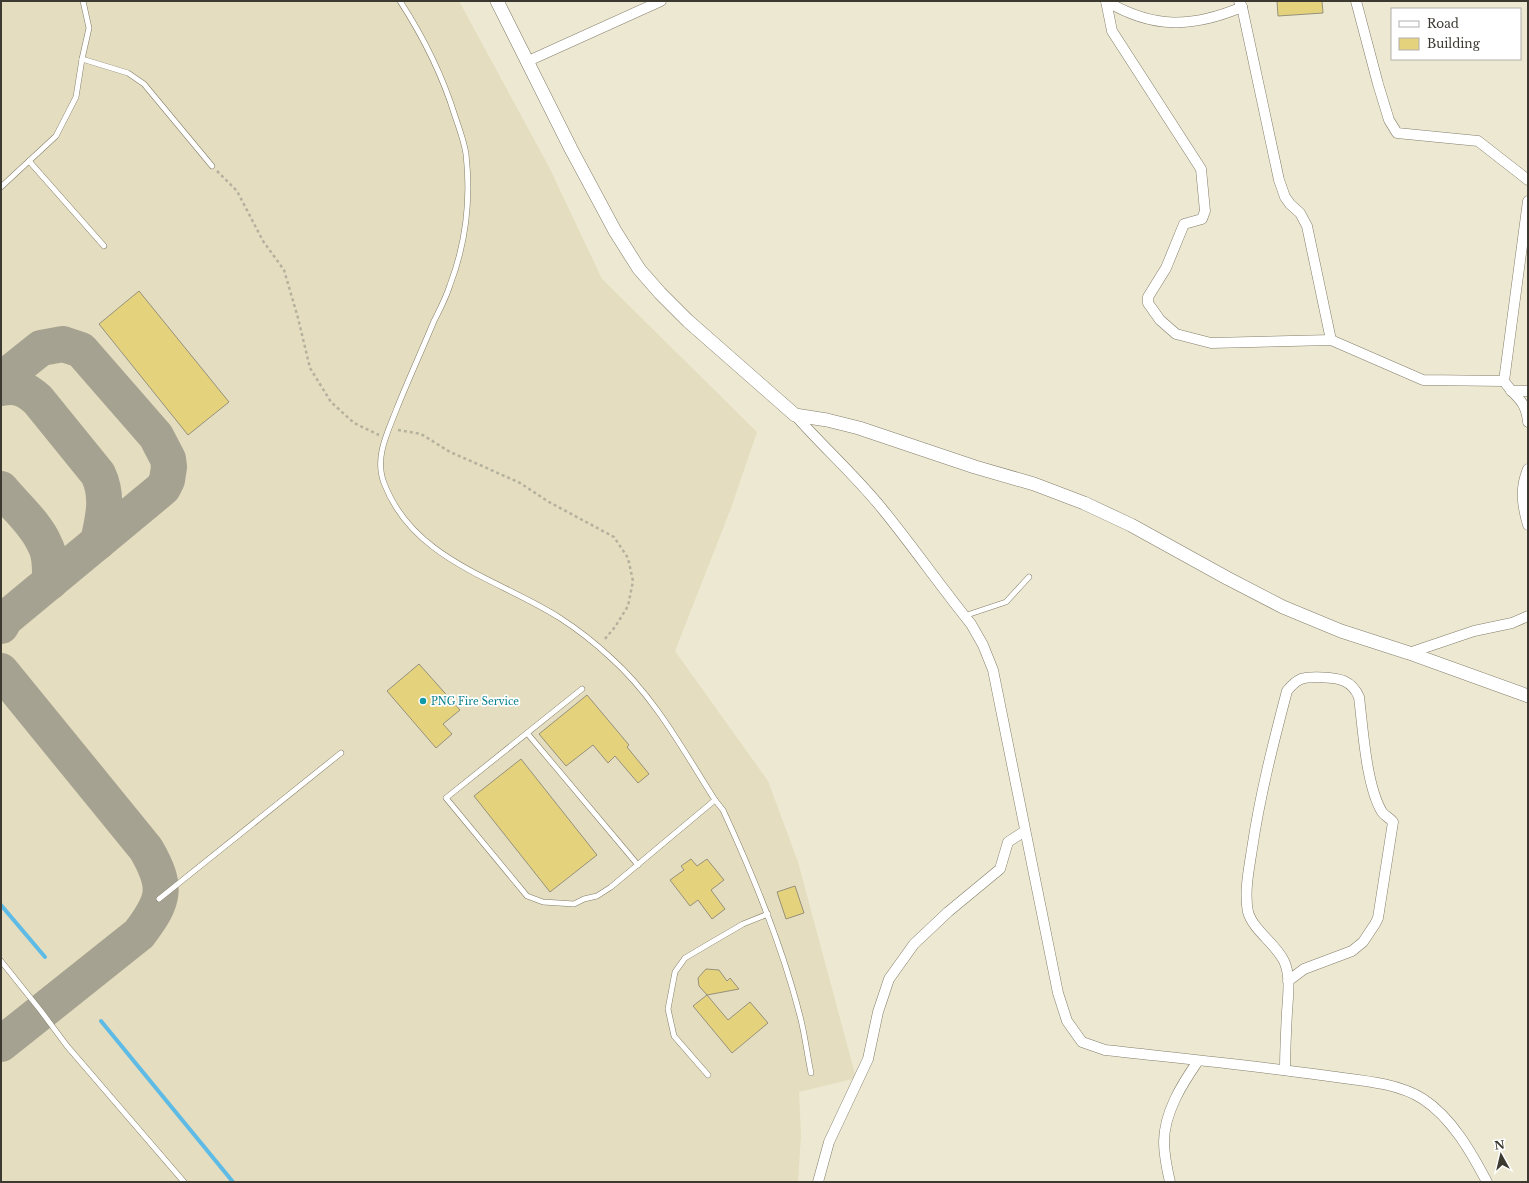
<svg xmlns="http://www.w3.org/2000/svg" width="1529" height="1183" viewBox="0 0 1529 1183" font-family="'Libre Baskerville',serif">
  <style>
    .built { fill: #e4ddbf }
    .lines { fill: none; stroke-linecap: round; stroke-linejoin: round }
    .stream { stroke: #5ebbe6; stroke-width: 4 }
    .taxiway { stroke: #a6a291; stroke-width: 36 }
    .building { fill: #e5d27d; stroke: #96917c }
    .service-casing { stroke: #837e6a; stroke-width: 6 }
    .minor-casing { stroke: #837e6a; stroke-width: 11 }
    .tertiary-casing { stroke: #837e6a; stroke-width: 14 }
    .path { stroke: #b5b19f; stroke-width: 2.5; stroke-dasharray: 3 3; stroke-linecap: butt }
    .service { stroke: #fff; stroke-width: 5 }
    .minor { stroke: #fff; stroke-width: 10 }
    .tertiary { stroke: #fff; stroke-width: 13 }
    .culture-dot { fill: #0f9aa8; stroke: #fff; stroke-width: 1.5 }
    .labels { text-anchor: middle; dominant-baseline: central; stroke-width: 3.5; stroke-linejoin: round; paint-order: stroke }
    .culture-label { font-size: 10px; fill: #0d838f; stroke: #fff; text-anchor: start }
  </style>
  <rect width="100%" height="100%" fill="#ede8d1"/>
  <polygon class="built" points="1,1 459,1 549,167 602,279 757,432 731,508 675,651 768,781 798,862 856,1078 799,1092 801,1135 798,1182 1,1182"/>
  <g class="lines">
    <g class="stream">
      <polyline points="1,905 45,957"/>
      <polyline points="101,1021 233,1182"/>
    </g>
    <g class="taxiway">
      <polyline points="1,380 41,348 63,344 81,350 156,436 168,459 169,467 167,480 163,488 5,619 1,626"/>
      <path d="M 1,388 C 17,385 26,389 38,400 L 98,474 C 109,497 103,519 98,542"/>
      <path d="M 1,489 C 16,507 36,524 45,545 C 51,556 50,570 50,582"/>
      <path d="M 1,671 L 146,849 C 168,887 165,900 139,934 L 1,1044"/>
    </g>
  </g>
  <g class="building">
    <polygon points="1277,1 1322,1 1323,13 1278,16"/>
    <polygon points="139,291 229,402 188,435 99,324"/>
    <polygon points="419,664 460,710 443,724 452,734 436,748 387,691"/>
    <polygon points="587,695 629,745 627,747 649,774 638,783 615,756 608,763 593,745 566,766 539,734"/>
    <polygon points="521,759 597,855 550,892 474,796"/>
    <polygon points="691,859 697,866 707,859 724,880 711,890 725,909 712,919 698,900 690,906 670,880 684,870 681,866"/>
    <polygon points="795,886 804,913 786,919 777,892"/>
    <polygon points="706,969 719,970 727,981 730,978 739,989 707,995 699,986 698,978"/>
    <polygon points="707,995 728,1020 750,1002 768,1023 732,1053 693,1006"/>
  </g>
  <g class="lines">
    <defs>
      <g id="service">
        <path d="M 400,1 C 424,38 442,74 455,116 C 459,128 464,141 466,154 C 471,199 466,243 450,285 C 446,298 440,309 434,321 C 422,350 409,378 397,408 C 388,432 374,457 384,483 C 413,560 497,578 560,618 C 577,629 595,643 610,657 C 655,697 683,750 715,800 L 723,810 C 754,877 782,945 800,1016 C 805,1035 807,1054 811,1073"/>
        <polyline points="82,59 128,73 144,84 212,166"/>
        <polyline points="29,161 104,246"/>
        <polyline points="1,187 56,136 76,97 82,59 89,28 83,1"/>
        <polyline points="964,616 1006,602 1029,577"/>
        <polyline points="582,689 446,798 527,896 543,902 574,904 584,899 597,896 611,887 715,800"/>
        <polyline points="527,733 638,865"/>
        <polyline points="159,899 341,753"/>
        <polyline points="1,961 41,1011 67,1046 184,1182"/>
        <polyline points="708,1075 674,1036 668,1009 675,972 685,958 707,945 743,924 768,914"/>
      </g>
      <g id="minor">
        <polyline points="1106,1 1112,31 1201,169 1205,211 1202,219 1184,224 1166,268 1148,297 1148,303 1160,320 1176,334 1211,343 1331,340 1423,380 1504,381"/>
        <path d="M 1106,1 C 1153,29 1192,28 1242,7"/>
        <polyline points="1239,1 1242,7 1279,180 1285,197 1290,204 1300,213 1307,226 1331,340"/>
        <polyline points="1356,1 1378,84 1389,120 1397,133 1478,141 1528,180"/>
        <polyline points="526,62 661,1"/>
        <path d="M 1528,201 L 1504,381 C 1515,398 1526,399 1528,422"/>
        <polyline points="1511,391 1528,391"/>
        <path d="M 795,415 C 824,448 857,477 884,511 C 914,548 941,587 971,624 L 983,645 L 993,670 L 1058,993 L 1067,1021 L 1082,1042 L 1105,1050 C 1177,1058 1249,1065 1321,1075 C 1353,1080 1395,1081 1423,1099 C 1452,1118 1471,1152 1487,1182"/>
        <path d="M 1528,469 C 1520,488 1522,505 1528,525"/>
        <polyline points="1409,653 1474,631 1512,623 1528,616"/>
        <path d="M 1285,1070 C 1285,1051 1286,1032 1287,1012 C 1288,996 1291,976 1284,961 C 1276,944 1253,930 1248,912 C 1244,892 1249,869 1252,849 C 1260,795 1273,744 1287,691 C 1291,686 1294,682 1301,679 C 1309,676 1336,677 1344,681 C 1351,684 1356,690 1359,697 C 1363,729 1366,785 1382,812 C 1385,816 1390,818 1393,822 L 1378,918 L 1375,924 L 1363,942 L 1352,951 L 1304,969 L 1288,981"/>
        <polyline points="818,1182 829,1142 868,1059 878,1012 889,979 914,944 948,912 1000,869 1008,842 1025,831"/>
        <path d="M 1170,1182 C 1167,1169 1164,1156 1164,1142 C 1164,1113 1182,1084 1198,1061"/>
      </g>
      <polyline id="tertiary" points="497,1 571,149 615,231 639,269 660,293 688,321 795,415 827,420 859,428 975,467 1034,484 1084,503 1131,525 1227,578 1283,607 1341,631 1409,653 1528,696"/>
    </defs>
    <use href="#service" class="service-casing"/>
    <use href="#minor" class="minor-casing"/>
    <use href="#tertiary" class="tertiary-casing"/>
    <g class="path">
      <polyline points="217,171 237,191 263,241 284,270 298,318 310,368 331,402 354,423 379,435"/>
      <polyline points="398,430 421,434 450,452 480,465 520,483 549,502 614,537 628,558 633,581 628,606 615,627 604,640"/>
    </g>
    <use href="#service" class="service"/>
    <use href="#minor" class="minor"/>
    <use href="#tertiary" class="tertiary"/>
  </g>
  <circle class="culture-dot" cx="423" cy="701" r="4"/>
  <g class="labels">
    <g class="culture-label">
      <text x="431" y="701">PNG Fire Service</text>
    </g>
  </g>
  <rect width="1529" height="1183" fill="none" stroke="#3b3930" stroke-width="4"/>
  <rect x="1391" y="8" width="130" height="52" fill="#ffffff" stroke="#b1b0ac"/>
  <rect x="1399" y="21" width="20" height="6" fill="#ffffff" stroke="#b1b0ac"/>
  <text x="1427" y="28" font-size="12" fill="#3b3930">Road</text>
  <rect x="1399" y="38" width="20" height="12" fill="#e5d27d" stroke="#b1b0ac"/>
  <text x="1427" y="48" font-size="12" fill="#3b3930">Building</text>
  <g transform="translate(1501 1155) rotate(352)" stroke="#ffffff" stroke-width="3" paint-order="stroke">
  <path d="M0-3L7 15L0 10L-7 15Z" fill="#3b3930"/>
  <text y="-6" font-size="11" font-weight="bold" text-anchor="middle" fill="#3b3930">N</text>
  </g>
</svg>
